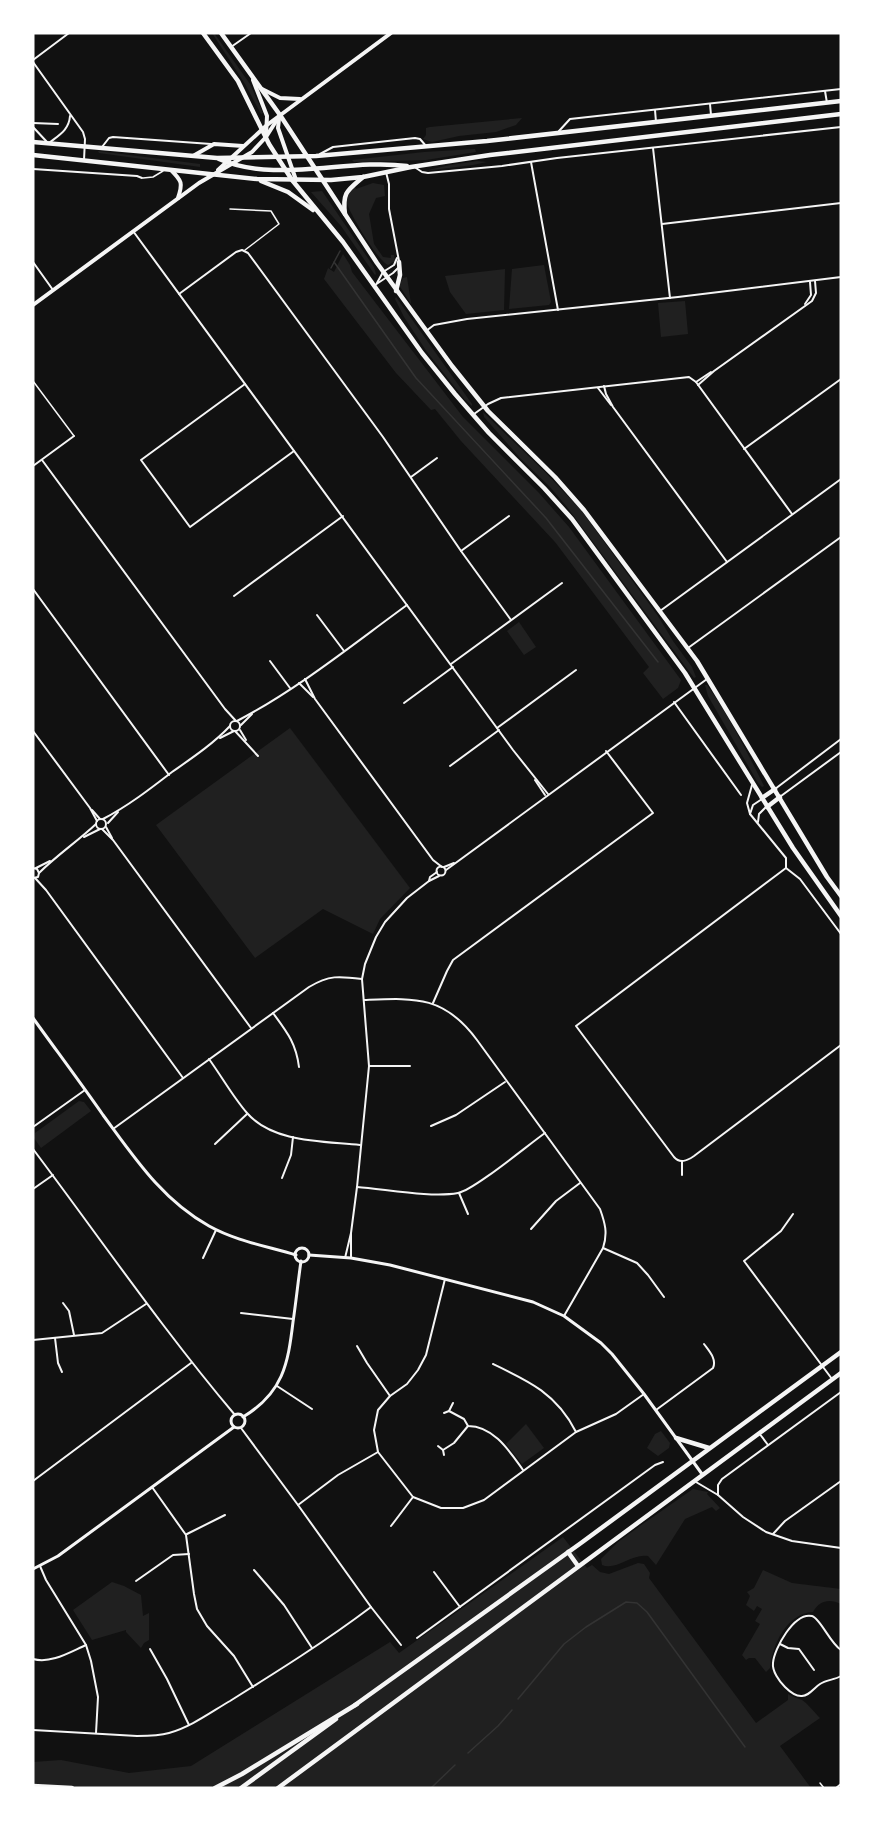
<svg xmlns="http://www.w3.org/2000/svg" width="874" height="1821" viewBox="0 0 874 1821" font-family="'Fira Sans',sans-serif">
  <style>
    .green { fill: #202020 }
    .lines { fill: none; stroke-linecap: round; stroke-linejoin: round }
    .stream { stroke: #333; stroke-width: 1.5 }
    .service { stroke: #f5f5f5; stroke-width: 1.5 }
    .minor { stroke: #f5f5f5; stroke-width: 2 }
    .tertiary { stroke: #f5f5f5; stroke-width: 3 }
    .primary { stroke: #f5f5f5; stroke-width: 4 }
    .trunk { stroke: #f5f5f5; stroke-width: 4.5 }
    .motorway { stroke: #f5f5f5; stroke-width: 4.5 }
  </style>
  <rect width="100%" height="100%" fill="#111"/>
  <g class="green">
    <polygon points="212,33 214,33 250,84 263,113 261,114 245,84"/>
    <polygon points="522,118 516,125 496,132 459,136 432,142 423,139 426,135 426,128 430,127"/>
    <polygon points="475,149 476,152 426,160 354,162 352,160 424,152"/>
    <polygon points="98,151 200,164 200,167 99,153"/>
    <polygon points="477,161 487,162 473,165 424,171 450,165"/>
    <path d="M 373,183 L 384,185 L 385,196 L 376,198 L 369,214 L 374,244 L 383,257 L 391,258 L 391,255 L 394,255 L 395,261 L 388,265 C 377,260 350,214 346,201 L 350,191 L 355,187 L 356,189 Z"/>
    <polygon points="322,191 374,267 376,274 375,275 341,226 311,192"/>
    <polygon points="343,254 350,265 352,272 463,417 539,493 569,527 681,680 678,688 663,699 643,673 649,667 555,542 461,441 435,409 431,410 396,373 324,279 328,268 334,272"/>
    <polygon points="544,265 551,302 549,305 509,309 512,269"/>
    <polygon points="505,269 504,310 466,314 450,292 445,276"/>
    <polygon points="407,277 411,304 399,285 403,278"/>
    <polygon points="396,297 472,404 472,406 465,400 427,352 404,317 395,299"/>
    <polygon points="685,301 688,334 661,337 658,303"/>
    <polygon points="483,412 545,472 581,510 658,616 673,641 692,667 696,677 694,678 567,507 550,487 520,458 484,417"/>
    <polygon points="519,622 536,647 524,655 507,631"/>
    <path d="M 705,685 L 707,685 C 729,716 747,752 764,786 L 762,787 L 758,783 L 708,696 Z"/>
    <polygon points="290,728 410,888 380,919 373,934 323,909 255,958 156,825"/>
    <polygon points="79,1101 84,1102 91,1111 41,1148 34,1138 35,1133"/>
    <polygon points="526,1424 544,1448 522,1464 506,1444"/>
    <polygon points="661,1431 670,1443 669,1448 658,1456 647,1448 655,1434"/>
    <path d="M 693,1489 L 708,1492 L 707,1494 L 720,1508 L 716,1511 L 712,1507 L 685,1519 L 656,1565 L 648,1556 C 632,1553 616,1571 602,1565 L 601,1559 L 618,1542 L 640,1526 Z"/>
    <path d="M 563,1537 L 587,1568 L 592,1565 L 600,1572 L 609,1574 L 638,1563 L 644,1564 L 650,1573 L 649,1578 L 756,1723 L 788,1700 L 788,1694 C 793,1697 797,1698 802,1700 C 806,1702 816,1714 820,1718 L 780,1746 L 811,1788 L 33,1788 L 33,1762 L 61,1760 L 129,1773 L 191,1766 L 390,1642 L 399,1653 Z"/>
    <path d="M 763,1570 L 792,1583 L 841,1589 L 841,1604 C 829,1598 819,1601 813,1612 C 787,1613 772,1645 770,1668 L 766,1672 L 755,1658 L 749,1658 L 746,1660 L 742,1655 L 760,1624 L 755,1621 L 762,1609 L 757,1606 L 754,1611 L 746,1605 L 750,1596 L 747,1592 L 754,1588 Z"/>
    <polygon points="112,1582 124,1586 141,1595 143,1616 149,1613 149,1640 144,1643 141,1648 126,1632 126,1630 92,1640 73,1610"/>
  </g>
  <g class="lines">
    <g class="stream">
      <polyline points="334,262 416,378 546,518 658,662"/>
      <polyline points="331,268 340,251"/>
      <polyline points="518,1699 564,1644 586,1627 626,1602 637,1603 647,1612 745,1747"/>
      <polyline points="468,1753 498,1726 512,1710"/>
      <polyline points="431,1788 455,1765"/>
    </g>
    <g class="service">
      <polyline points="143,178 153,177 163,171"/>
      <polyline points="230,209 271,211 279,224 245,250"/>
      <polyline points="33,381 74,436"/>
      <polyline points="820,1783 824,1788"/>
    </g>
    <g class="minor">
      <polyline points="231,47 251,33"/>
      <polyline points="33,60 69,33"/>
      <polyline points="33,62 83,132 85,139 84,160"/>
      <polyline points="825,91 827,103"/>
      <polyline points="710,104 711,115"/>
      <polyline points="655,110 656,122"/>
      <polyline points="33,123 58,124"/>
      <polyline points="33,127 47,142"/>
      <polyline points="559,131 570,119 841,89"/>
      <path d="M 49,143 C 59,135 69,130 70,116"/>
      <polyline points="102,147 109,138 113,137 211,144"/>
      <polyline points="653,148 670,298"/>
      <polyline points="320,154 333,147 415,138 420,139 426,146"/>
      <polyline points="531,162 558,310"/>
      <polyline points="416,168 422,172 428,173 502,166 557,158 841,127"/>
      <polyline points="33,169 137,176 142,178"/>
      <polyline points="386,172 389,184 389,209 399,261"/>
      <polyline points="662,224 841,203"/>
      <polyline points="133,231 513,750 548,794"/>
      <polyline points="33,262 53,290"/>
      <polyline points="377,283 383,272 394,265 397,258"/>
      <polyline points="375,285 393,273 399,267"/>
      <polyline points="179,294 236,252 242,250 248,253 383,437 461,551 511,620"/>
      <polyline points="805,304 811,295 810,282"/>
      <polyline points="426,331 434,325 467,319 678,297 841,277"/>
      <polyline points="696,382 711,372"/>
      <polyline points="245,384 141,460 190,527 294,451"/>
      <polyline points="698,385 714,371 812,301 816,293 815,281"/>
      <polyline points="604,386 606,394 613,407 727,562"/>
      <polyline points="598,388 611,405"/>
      <polyline points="474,414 488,404 501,398 689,377 696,382 792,514"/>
      <polyline points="744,449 841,379"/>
      <polyline points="42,460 225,709 236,721"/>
      <polyline points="33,466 74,436"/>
      <polyline points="411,477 437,458"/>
      <polyline points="461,551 509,516"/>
      <polyline points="33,589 169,775"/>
      <polyline points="234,596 343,516"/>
      <polyline points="660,611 841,479"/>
      <polyline points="317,615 344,651"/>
      <polyline points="688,648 841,537"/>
      <polyline points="270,661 290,688"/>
      <polyline points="451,664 562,583"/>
      <polyline points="305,679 315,699 433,860 442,867"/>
      <polyline points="299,683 313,697"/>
      <polyline points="674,702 741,795"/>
      <polyline points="404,703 453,667"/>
      <path d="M 237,721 C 298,689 352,645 407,605"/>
      <circle cx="235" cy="726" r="5"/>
      <polyline points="241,725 252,714"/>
      <polyline points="497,728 576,670"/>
      <polyline points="240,730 246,740"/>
      <polyline points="33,731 90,808 97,821"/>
      <polyline points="235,731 258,756"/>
      <polyline points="220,738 234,731"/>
      <polyline points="450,766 499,730"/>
      <polyline points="535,780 545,795"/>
      <polyline points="775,789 841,739"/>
      <polyline points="781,796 841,752"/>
      <polyline points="762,799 753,805 750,814 786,858 786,868"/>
      <polyline points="92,810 100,819"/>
      <polyline points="750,814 747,803 752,785"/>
      <circle cx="101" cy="824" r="5"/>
      <path d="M 103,819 C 128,806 150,789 172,772 C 192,758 213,744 230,726"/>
      <polyline points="758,822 759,814 766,807"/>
      <polyline points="108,823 118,812"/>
      <polyline points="106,827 112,838"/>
      <polyline points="102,829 113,840 251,1028"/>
      <polyline points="84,837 100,829"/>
      <circle cx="441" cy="871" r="4.5"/>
      <polyline points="444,867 454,863"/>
      <polyline points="33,868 37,869 39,873 38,877 33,878"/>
      <polyline points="36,868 50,861"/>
      <path d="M 786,868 L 576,1026 L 674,1157 C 680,1164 687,1161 694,1156 L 841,1045"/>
      <polyline points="786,868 800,879 841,934"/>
      <polyline points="446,870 707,679"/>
      <path d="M 39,873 C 57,855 78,841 96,824"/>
      <polyline points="35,878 46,890 183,1078"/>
      <polyline points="429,881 439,876"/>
      <path d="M 364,1000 C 414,998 444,995 477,1040 L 600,1209 C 605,1223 608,1233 603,1248 L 564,1316"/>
      <polyline points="433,1003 447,971 453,960 653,813 606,751"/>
      <path d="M 273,1013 C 287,1032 296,1043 299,1067"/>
      <path d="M 209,1059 C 222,1077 233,1097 247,1113 C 273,1143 324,1141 360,1145"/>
      <polyline points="369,1066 410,1066"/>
      <polyline points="431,1126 456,1115 505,1082"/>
      <polyline points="33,1127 85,1090"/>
      <path d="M 113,1129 L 309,987 C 329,975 339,976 362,979"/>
      <polyline points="215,1144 247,1114"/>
      <path d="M 33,1149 C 100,1238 163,1330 235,1415"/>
      <polyline points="682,1161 682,1175"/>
      <polyline points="282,1178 291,1155 293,1137"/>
      <path d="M 357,1187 C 385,1189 431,1198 458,1193 C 474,1190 528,1145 545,1133"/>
      <polyline points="33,1189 53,1175"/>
      <polyline points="459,1193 468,1214"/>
      <polyline points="793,1214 781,1231 744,1261 832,1379"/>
      <polyline points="531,1229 556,1201 580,1183"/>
      <polyline points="351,1233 351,1257"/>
      <polyline points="603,1248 637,1263 648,1275 664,1297"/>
      <polyline points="203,1258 216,1230"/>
      <polyline points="345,1258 351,1233 357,1187 369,1066 362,979 365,964 376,937 385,922 407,898 429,881 430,877 437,872"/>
      <polyline points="445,1279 426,1355 418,1370 407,1384 390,1396 378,1410 374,1430 378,1452 413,1497 441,1508 463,1508 484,1500 576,1432 616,1414 644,1394"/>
      <polyline points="63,1303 69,1311 74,1335"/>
      <polyline points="241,1313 293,1319"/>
      <polyline points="55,1338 58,1363 62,1372"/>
      <polyline points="33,1340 102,1333 146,1304"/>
      <polyline points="357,1346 367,1363 390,1396"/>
      <path d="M 493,1364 C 529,1381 557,1394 576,1432"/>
      <polyline points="277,1386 312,1409"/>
      <path d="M 656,1410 L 713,1368 C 717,1359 709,1351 704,1344"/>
      <path d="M 449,1411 L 464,1419 L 468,1426 C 494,1426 510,1452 523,1470"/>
      <polyline points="444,1413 449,1411 453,1403"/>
      <polyline points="241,1428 298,1505 371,1607 401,1645"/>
      <polyline points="759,1433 768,1445"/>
      <polyline points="438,1446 443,1450 444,1455"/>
      <polyline points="443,1450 454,1443 468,1426"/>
      <polyline points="33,1481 191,1363"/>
      <polyline points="696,1482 718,1495 743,1517 766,1532 792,1541 841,1548"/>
      <polyline points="152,1487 186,1535 194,1594 197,1609 207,1626 234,1656 253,1687"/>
      <polyline points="718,1495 718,1485 722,1479 841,1392"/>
      <polyline points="298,1505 338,1475 378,1452"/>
      <polyline points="391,1526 413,1497"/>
      <polyline points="187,1534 225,1515"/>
      <polyline points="773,1534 785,1521 841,1481"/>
      <polyline points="40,1566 46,1580 86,1645 91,1661 98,1697 96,1733"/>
      <polyline points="254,1570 284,1605 312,1648"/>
      <polyline points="434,1572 460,1607"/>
      <polyline points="136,1581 173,1555 189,1554"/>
      <polyline points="417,1638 655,1465 663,1462"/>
      <polyline points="780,1644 788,1648 799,1649 814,1670"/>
      <polyline points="150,1649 167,1679 189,1725"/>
      <path d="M 841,1650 C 830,1643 820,1618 812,1616 C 794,1612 774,1649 773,1663 C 772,1671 779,1681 785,1687 C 789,1691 795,1696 801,1696 C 808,1697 814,1688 820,1684 C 826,1680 834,1680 841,1676"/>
      <path d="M 33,1659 C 51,1664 70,1652 86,1645"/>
      <path d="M 33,1730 L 137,1736 C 148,1736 159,1736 169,1733 C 191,1727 211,1712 230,1701 C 278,1671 326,1641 371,1607"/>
      <polyline points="836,1788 841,1784"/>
    </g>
    <g class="tertiary">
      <path d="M 33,1018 C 56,1050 80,1082 103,1115 C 134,1157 162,1200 209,1226 C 236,1241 266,1246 296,1255"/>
      <circle cx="302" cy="1255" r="7"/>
      <polyline points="309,1255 351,1258 390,1265 533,1302 564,1316 601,1343 612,1354 644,1394 702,1474"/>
      <circle cx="238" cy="1421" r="7"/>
      <path d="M 243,1417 C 283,1393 288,1364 293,1322 C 296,1302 298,1282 301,1261"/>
      <polyline points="33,1569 58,1556 234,1427"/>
    </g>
    <g class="primary">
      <polyline points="253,80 267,116 266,136"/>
      <polyline points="262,89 280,98 300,99"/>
      <polyline points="279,119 278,128 296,180"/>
      <polyline points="193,156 214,144 243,146"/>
      <path d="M 171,170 C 182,181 183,183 178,198"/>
      <polyline points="218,170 267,125 391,33"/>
      <polyline points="33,305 199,183 252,152 266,137 280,115"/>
    </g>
    <g class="trunk">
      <polyline points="203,33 238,81 269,144 292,180 343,242 422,353 455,394 489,433 544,488 572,519 685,673 793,848 841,916"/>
      <polyline points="221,33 280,115 377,263 452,366 488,411 555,477 584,510 697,661 827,877 841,896"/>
      <polyline points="33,142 217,158 316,156 487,141 841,101"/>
      <polyline points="33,155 257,179 331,180 363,177 411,167 490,155 841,114"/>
      <path d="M 219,159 C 276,184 347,158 407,166"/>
      <polyline points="261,181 288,192 313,210"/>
      <path d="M 345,214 C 342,192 348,190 363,177"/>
      <polyline points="396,291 400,275 399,262"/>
      <polyline points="762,798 775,789"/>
      <polyline points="767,807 780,797"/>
      <polyline points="676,1438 709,1448"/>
      <polyline points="568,1552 578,1566"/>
      <polyline points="355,1705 581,1543 841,1352"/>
      <polyline points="241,1788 336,1719"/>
      <polyline points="278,1788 841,1373"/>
    </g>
    <g class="motorway">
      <polyline points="33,1786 72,1788"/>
      <polyline points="215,1788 242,1774 357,1704"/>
    </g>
  </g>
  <rect width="874" height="1821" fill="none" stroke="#ffffff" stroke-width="69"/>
</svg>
